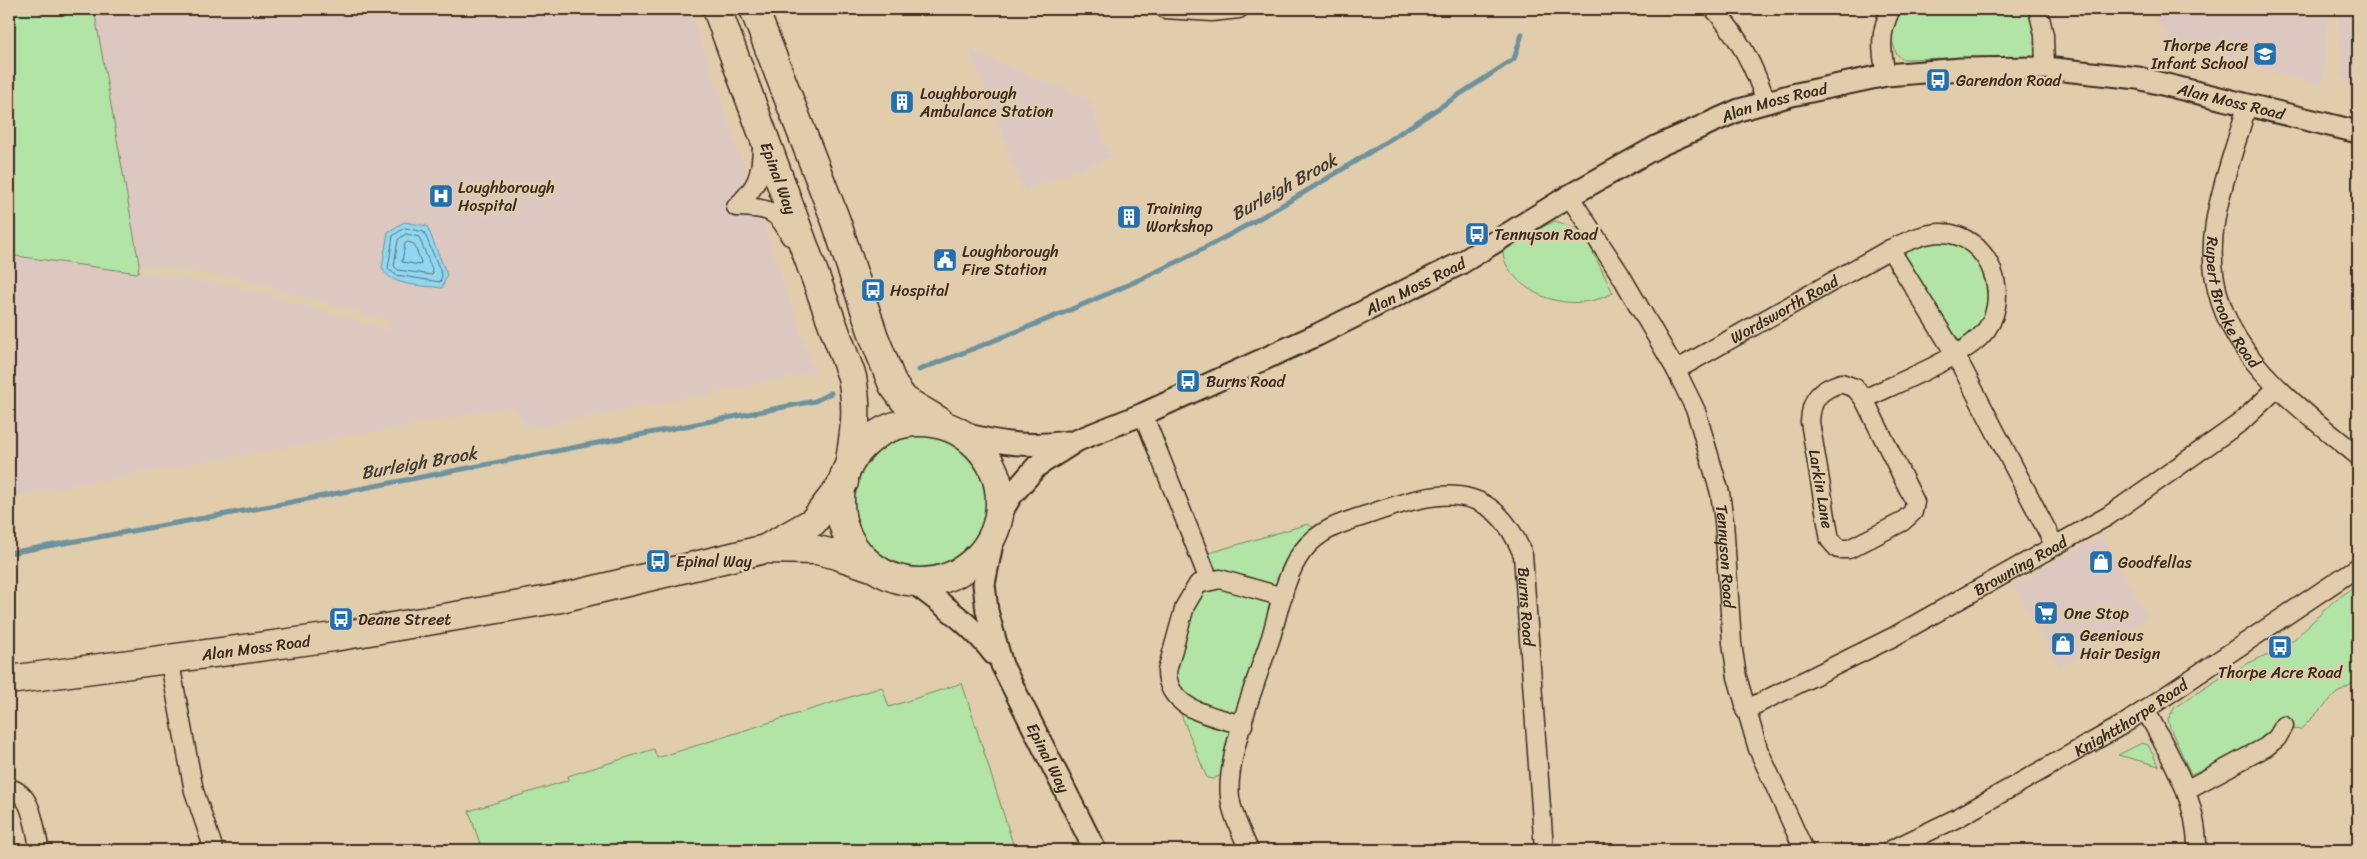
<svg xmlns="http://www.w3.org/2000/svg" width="2367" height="859" viewBox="0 0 2367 859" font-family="Sriracha,sans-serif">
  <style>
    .built { fill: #dcc8c0 }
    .green { fill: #b1e4a5; stroke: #768762 }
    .water { fill: #90d8f1; stroke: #6e929d }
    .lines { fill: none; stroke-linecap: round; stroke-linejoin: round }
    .shore { stroke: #5d7072; stroke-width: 1 }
    .stream { stroke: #6e929d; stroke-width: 5 }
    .minor-casing { stroke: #3b2a1e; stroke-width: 21 }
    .tertiary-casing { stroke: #3b2a1e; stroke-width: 25 }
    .primary-casing { stroke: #3b2a1e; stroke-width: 31 }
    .minor { stroke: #e1cdac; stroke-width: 18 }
    .tertiary { stroke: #e1cdac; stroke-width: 21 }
    .primary { stroke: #e1cdac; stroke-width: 28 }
    .labels { text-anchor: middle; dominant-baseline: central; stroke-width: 5; stroke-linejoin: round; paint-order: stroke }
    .poi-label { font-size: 16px; fill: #3b2a1e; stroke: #e1cdac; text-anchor: start }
    .street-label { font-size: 16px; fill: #3b2a1e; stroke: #e1cdac }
    .water-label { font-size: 18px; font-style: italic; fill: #443b33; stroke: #e1cdac }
  </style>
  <rect width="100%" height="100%" fill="#e1cdac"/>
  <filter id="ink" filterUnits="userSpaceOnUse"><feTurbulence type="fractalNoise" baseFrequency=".02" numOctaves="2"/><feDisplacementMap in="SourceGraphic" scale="10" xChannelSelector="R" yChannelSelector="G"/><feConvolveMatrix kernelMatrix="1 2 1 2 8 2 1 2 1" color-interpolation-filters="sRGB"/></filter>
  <g filter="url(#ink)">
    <g class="built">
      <polygon points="94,9 690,9 815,373 539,427 523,424 513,407 9,497 9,255 236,286 389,330 392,322 237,278 139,264"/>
      <polygon points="2150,9 2329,9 2323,87 2234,61 2174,47"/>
      <polygon points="2337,9 2358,9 2358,101 2343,77"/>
      <polygon points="969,50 1090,100 1111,158 1024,191"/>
      <polygon points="2102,535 2148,618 2059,668 2013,585"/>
    </g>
    <g class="green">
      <polygon points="9,9 94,9 139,264 138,273 9,255"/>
      <polygon points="1890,9 2038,9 2045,68 1960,58 1902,59 1896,53 1885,19"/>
      <path d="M 1555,221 L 1582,230 L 1613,293 C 1577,312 1529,302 1507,266 C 1504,261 1503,253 1502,247 Z"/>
      <polygon points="1942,233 1986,258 1992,320 1955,354 1890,249"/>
      <polygon points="2358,247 2358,279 2352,272"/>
      <circle cx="920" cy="500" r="69"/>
      <polygon points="1308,524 1321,533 1301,553 1231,770 1213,779 1207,778 1172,692 1167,671 1198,584 1199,556"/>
      <polygon points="2358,585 2358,680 2337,693 2300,730 2275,726 2271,736 2250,749 2191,774 2170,728 2168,719 2175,707 2228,673 2289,644 2335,600"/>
      <polygon points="962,683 1015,850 482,850 469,811 569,780 568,776 654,749 657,758 882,687 889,707"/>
      <polygon points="2142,743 2148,745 2159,766 2118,755"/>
    </g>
    <path class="water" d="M 404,222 L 427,226 L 447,275 L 442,288 C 423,285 391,287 382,268 L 388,232 Z"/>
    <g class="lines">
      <g class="shore">
        <polygon points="405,228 424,232 442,275 440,282 396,275 388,269 393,236"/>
        <polygon points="406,234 419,237 433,272 432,275 398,270 394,266 398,240"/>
        <polygon points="408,242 414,244 421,262 420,265 402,262 405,244"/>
      </g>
      <g class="stream">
        <path d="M 919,370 C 1011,334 1103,299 1191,255 C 1303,198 1408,128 1514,59 L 1522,34"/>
        <polyline points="9,553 271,506 815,401 831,393"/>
      </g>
      <defs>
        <g id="minor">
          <polyline points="1165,9 1212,12 1239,9"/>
          <path d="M 1714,9 C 1739,37 1755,66 1766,103"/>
          <polyline points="2038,9 2044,35 2045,68"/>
          <path d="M 1886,75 C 1881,50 1879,33 1891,9"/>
          <path id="s1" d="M 2247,105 C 2237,144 2221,183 2215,223 C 2197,336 2283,394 2358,456"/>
          <path d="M 762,147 C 761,176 758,186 736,207 C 765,208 777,208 790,236"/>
          <path id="s2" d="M 1569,196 L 1620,274 L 1676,370 L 1696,411 L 1720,493 L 1724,521 L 1732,643 L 1737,677 L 1758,749 L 1804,850"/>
          <path id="s3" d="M 1676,370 L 1890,249 L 1955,354 L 2055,546"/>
          <path d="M 1841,383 L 1855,388 L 1864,399 L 1915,502 L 1913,512 L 1902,522 L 1849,549 L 1838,549 L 1830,540 L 1810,422 C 1811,399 1819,390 1841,383 Z"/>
          <path d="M 1864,399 C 1893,385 1960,358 1981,336 C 2015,302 1991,233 1941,233 C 1923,233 1906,242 1890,249"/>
          <polyline points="1143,414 1209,580"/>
          <polyline points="169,658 194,791 214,850"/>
          <path id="s4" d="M 1745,710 L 1893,637 L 2108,516 L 2241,422 L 2276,389"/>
          <path d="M 2146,711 C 2169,754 2198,800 2197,850"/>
          <path d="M 1243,725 C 1213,716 1167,710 1167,671 L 1185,606 L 1198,584 L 1220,579 L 1283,597"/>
          <path d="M 9,788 C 34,794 34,829 40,850"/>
          <polyline points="2186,790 2266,747 2277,738 2284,726"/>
          <path id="s5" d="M 1249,850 C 1242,834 1232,815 1230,797 C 1225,759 1258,676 1271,637 C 1279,610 1285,575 1302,552 C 1319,529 1344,522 1370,514 C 1436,491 1492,476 1523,555 L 1544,850"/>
          <path id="s6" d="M 1891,850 L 1959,817 L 2124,724 L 2358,567"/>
        </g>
        <g id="tertiary">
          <path d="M 960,433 C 999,443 1027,448 1068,442"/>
          <path id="s7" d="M 997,519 L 1011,496 L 1037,466 L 1078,440 L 1143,414 L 1317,335 L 1461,263 L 1569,196 L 1658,146 L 1739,110 L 1792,95 L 1886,75 L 1961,69 L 2045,68 L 2138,78 L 2358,132"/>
          <path id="s8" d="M 995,528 L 984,584 L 987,611 L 1002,665 L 1095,850"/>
          <path d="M 913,582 C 944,606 970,623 994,654"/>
        </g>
        <g id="primary">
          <path id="s9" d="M 717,9 L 852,377 C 858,410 855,428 850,461"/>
          <polyline points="754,9 836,221 874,337 893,385 904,400 939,421"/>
          <circle cx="920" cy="502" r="80"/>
          <polyline points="769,547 813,522 844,482"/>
          <path id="s10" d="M 9,680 L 334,637 L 561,598 L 765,549 L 817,550 L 834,554 L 872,567"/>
        </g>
      </defs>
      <use href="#minor" class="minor-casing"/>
      <use href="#tertiary" class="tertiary-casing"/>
      <use href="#primary" class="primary-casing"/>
      <use href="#minor" class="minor"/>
      <use href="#tertiary" class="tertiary"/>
      <use href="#primary" class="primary"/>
    </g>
  </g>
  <defs>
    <symbol id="school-square" viewBox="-11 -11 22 22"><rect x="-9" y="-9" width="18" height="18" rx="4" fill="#1f6fb2" stroke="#e1cdac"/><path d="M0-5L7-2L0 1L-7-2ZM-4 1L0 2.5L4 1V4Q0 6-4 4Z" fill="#fff"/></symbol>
    <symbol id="bus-square" viewBox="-11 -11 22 22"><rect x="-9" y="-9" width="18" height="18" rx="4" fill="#1f6fb2" stroke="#e1cdac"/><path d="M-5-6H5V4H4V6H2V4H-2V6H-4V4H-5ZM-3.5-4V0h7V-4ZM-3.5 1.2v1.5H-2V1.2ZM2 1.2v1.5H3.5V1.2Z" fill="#fff"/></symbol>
    <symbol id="building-square" viewBox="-11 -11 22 22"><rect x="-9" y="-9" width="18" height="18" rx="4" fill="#1f6fb2" stroke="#e1cdac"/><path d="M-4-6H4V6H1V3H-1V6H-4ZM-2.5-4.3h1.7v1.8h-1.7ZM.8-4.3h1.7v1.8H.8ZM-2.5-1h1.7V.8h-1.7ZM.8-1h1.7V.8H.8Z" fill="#fff"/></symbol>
    <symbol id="hospital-square" viewBox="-11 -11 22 22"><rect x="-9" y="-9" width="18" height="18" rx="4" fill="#1f6fb2" stroke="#e1cdac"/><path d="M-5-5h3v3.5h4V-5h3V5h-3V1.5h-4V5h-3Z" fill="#fff"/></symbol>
    <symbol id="civic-square" viewBox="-11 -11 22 22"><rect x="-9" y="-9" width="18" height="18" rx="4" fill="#1f6fb2" stroke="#e1cdac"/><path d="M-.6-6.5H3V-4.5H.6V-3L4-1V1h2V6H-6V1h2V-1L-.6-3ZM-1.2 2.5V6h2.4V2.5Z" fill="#fff"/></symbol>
    <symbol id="shop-square" viewBox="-11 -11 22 22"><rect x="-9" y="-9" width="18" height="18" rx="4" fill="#1f6fb2" stroke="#e1cdac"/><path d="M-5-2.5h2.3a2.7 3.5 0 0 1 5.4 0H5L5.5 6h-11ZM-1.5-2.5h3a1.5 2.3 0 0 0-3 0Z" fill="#fff"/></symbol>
    <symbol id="supermarket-square" viewBox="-11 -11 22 22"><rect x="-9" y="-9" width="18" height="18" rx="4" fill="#1f6fb2" stroke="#e1cdac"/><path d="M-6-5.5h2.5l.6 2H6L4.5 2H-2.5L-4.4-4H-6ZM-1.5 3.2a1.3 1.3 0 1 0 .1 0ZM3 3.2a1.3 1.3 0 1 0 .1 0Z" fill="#fff"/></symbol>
  </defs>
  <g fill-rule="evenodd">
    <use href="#school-square" x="2251" y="40" width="28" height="28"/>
    <use href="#bus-square" x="1924" y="66" width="28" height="28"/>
    <use href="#building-square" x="888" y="88" width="28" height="28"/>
    <use href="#hospital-square" x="427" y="182" width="28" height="28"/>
    <use href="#building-square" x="1115" y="203" width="28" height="28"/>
    <use href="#bus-square" x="1463" y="220" width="28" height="28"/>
    <use href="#civic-square" x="931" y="246" width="28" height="28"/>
    <use href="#bus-square" x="859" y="276" width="28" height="28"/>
    <use href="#bus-square" x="1174" y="367" width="28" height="28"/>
    <use href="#bus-square" x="644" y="547" width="28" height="28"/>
    <use href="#shop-square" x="2087" y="548" width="28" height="28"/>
    <use href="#supermarket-square" x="2032" y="599" width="28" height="28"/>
    <use href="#bus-square" x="327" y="605" width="28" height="28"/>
    <use href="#shop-square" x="2049" y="630" width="28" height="28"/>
    <use href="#bus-square" x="2266" y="633" width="28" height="28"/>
  </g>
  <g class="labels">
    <g class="poi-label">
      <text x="2248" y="45" text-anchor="end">Thorpe Acre<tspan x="2248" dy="18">Infant School</tspan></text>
      <text x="1956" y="80">Garendon Road</text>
      <text x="920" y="93">Loughborough<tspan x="920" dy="18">Ambulance Station</tspan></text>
      <text x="458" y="187">Loughborough<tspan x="458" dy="18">Hospital</tspan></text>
      <text x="1146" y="208">Training<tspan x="1146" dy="18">Workshop</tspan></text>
      <text x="1494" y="234">Tennyson Road</text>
      <text x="962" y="251">Loughborough<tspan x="962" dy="18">Fire Station</tspan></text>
      <text x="890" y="290">Hospital</text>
      <text x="1206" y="381">Burns Road</text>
      <text x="676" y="561">Epinal Way</text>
      <text x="2118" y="562">Goodfellas</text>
      <text x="2064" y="613">One Stop</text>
      <text x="358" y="619">Deane Street</text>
      <text x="2080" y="635">Geenious<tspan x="2080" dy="18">Hair Design</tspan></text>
      <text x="2280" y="672" text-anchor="middle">Thorpe Acre Road</text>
    </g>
    <g class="street-label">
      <text stroke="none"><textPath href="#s7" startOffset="1355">Alan Moss Road</textPath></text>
      <text stroke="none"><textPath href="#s7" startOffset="891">Alan Moss Road</textPath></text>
      <text stroke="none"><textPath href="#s9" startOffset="180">Epinal Way</textPath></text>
      <text stroke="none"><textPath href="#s7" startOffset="486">Alan Moss Road</textPath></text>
      <text stroke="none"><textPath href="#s1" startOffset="206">Rupert Brooke Road</textPath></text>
      <text stroke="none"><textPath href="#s3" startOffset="124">Wordsworth Road</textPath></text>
      <text transform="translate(1821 489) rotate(80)">Larkin Lane</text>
      <text stroke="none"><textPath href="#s2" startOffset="399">Tennyson Road</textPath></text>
      <text stroke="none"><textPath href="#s4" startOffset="311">Browning Road</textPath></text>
      <text stroke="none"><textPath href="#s5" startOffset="628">Burns Road</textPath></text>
      <text stroke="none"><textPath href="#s10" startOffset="249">Alan Moss Road</textPath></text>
      <text stroke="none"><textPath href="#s6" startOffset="274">Knightthorpe Road</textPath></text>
      <text stroke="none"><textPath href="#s8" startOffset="244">Epinal Way</textPath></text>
    </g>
    <g class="water-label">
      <text transform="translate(1284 187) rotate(-29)">Burleigh Brook</text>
      <text transform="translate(419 463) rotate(-10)">Burleigh Brook</text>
    </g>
  </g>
  <rect width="2367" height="859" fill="none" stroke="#e1cdac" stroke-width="30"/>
  <rect x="15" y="15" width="2337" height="829" fill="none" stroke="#3b2a1e" stroke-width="2" filter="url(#ink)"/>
</svg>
